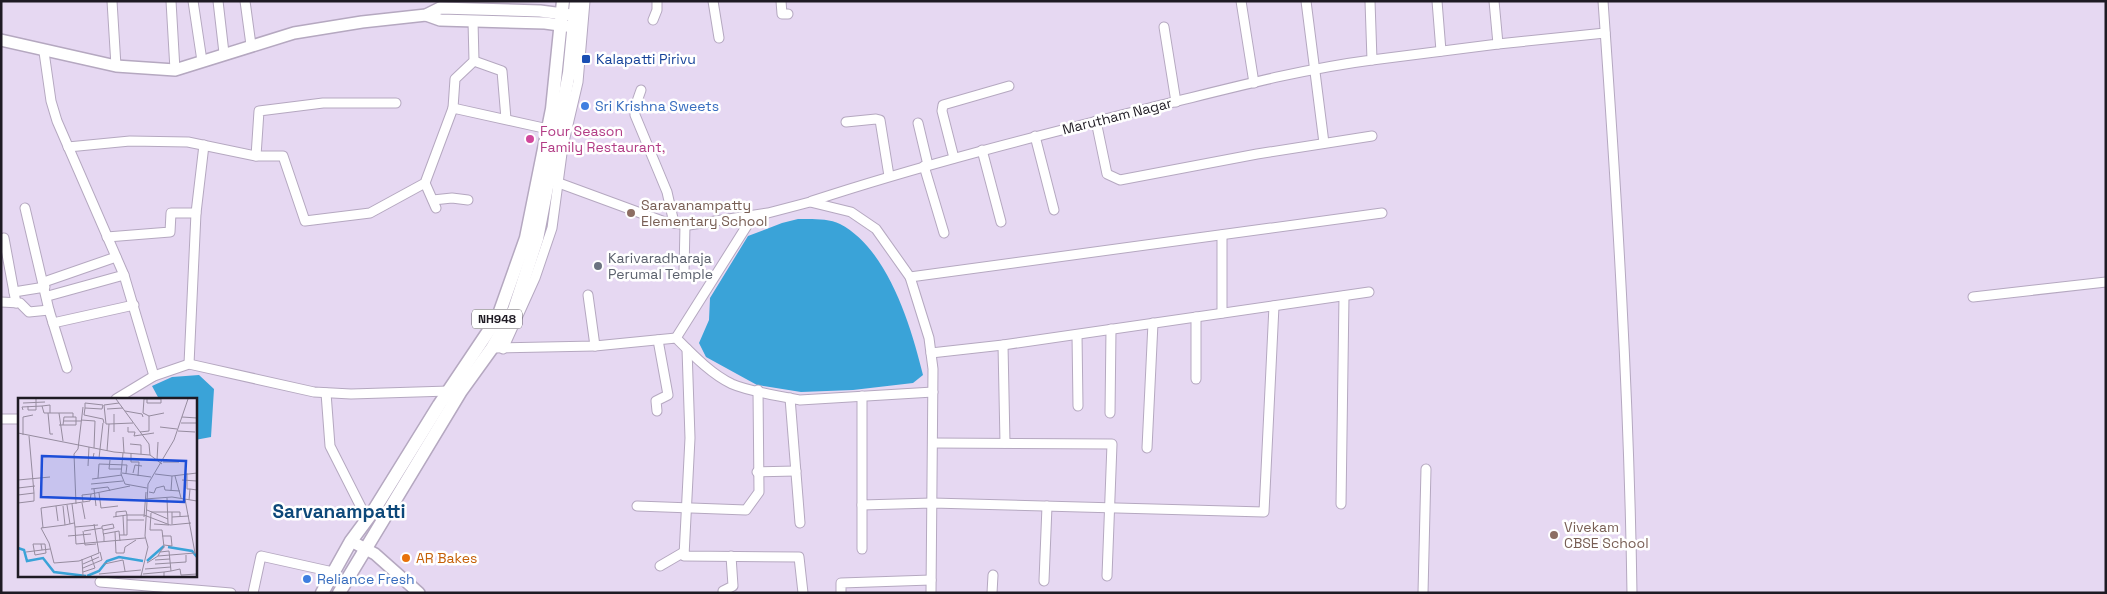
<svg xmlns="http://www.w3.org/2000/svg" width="2107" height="594" viewBox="0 0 2107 594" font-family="'Space Grotesk',sans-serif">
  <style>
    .water { fill: #3aa3d8 }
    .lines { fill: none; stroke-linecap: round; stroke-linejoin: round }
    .minor-casing { stroke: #b5a8c0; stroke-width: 11 }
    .major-casing { stroke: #b5a8c0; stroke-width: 14 }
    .highway-casing { stroke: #b5a8c0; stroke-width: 15 }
    .minor { stroke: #fff; stroke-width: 9 }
    .major { stroke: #fff; stroke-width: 11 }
    .highway { stroke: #fff; stroke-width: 12 }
    .transit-dot { fill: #1a4fb4; stroke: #fff; stroke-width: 2 }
    .shop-dot { fill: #3f7fe0; stroke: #fff; stroke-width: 2 }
    .hotel-dot { fill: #d1479c; stroke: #fff; stroke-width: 2 }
    .education-dot { fill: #8d6e63; stroke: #fff; stroke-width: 2 }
    .worship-dot { fill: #6b7280; stroke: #fff; stroke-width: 2 }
    .food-dot { fill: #e8710a; stroke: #fff; stroke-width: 2 }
    .labels { text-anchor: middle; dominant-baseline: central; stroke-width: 5; stroke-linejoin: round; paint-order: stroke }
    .shield { fill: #fff; stroke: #625f65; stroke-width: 1 }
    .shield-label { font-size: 12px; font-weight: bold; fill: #1e1a23 }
    .transit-label { font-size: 14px; fill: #164399; stroke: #fff; text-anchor: start }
    .shop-label { font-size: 14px; fill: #366cbe; stroke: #fff; text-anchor: start }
    .street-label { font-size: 14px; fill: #1e1a23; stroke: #fff }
    .hotel-label { font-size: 14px; fill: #b23c85; stroke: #fff; text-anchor: start }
    .education-label { font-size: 14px; fill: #785e54; stroke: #fff; text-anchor: start }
    .worship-label { font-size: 14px; fill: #5b616d; stroke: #fff; text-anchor: start }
    .food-label { font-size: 14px; fill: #c56008; stroke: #fff; text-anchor: start }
    .district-label { font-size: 19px; font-weight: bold; fill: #0d4879; stroke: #fff }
    .inset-river { fill: none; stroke: #3aa3d8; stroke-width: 2.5 }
    .inset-road { fill: none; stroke: #968c9f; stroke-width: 1 }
    .view { fill: #1d4ed8; fill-opacity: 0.15; stroke: #1d4ed8; stroke-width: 2.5 }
    .inset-edge { fill: none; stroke: #1e1a23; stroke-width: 2.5 }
  </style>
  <rect width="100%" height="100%" fill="#e6d8f2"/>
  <g class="water">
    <path d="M 798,219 C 810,219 828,218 840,224 C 888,249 911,326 923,375 L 913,383 L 853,390 L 801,392 L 757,385 L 706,357 L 699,343 L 709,320 L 710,298 L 748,236 L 782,223 Z"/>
    <polygon points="199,375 214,389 211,437 195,440 195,399 159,399 152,386 172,377"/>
  </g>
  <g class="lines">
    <defs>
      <g id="minor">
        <polyline points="112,1 116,66"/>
        <polyline points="171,1 175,70"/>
        <polyline points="193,1 202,61"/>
        <polyline points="218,1 224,53"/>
        <polyline points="245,1 251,45"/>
        <polyline points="713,1 719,38"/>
        <polyline points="781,1 782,14 788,14"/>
        <polyline points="1241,1 1254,83"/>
        <polyline points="1306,1 1324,143"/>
        <polyline points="1437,1 1441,51"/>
        <path d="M 1603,1 C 1617,198 1629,395 1632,593"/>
        <polyline points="653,20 657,10 657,1"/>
        <polyline points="1164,27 1176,102"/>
        <polyline points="1498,44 1605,33"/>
        <polyline points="44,52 51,101 57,121 124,275 154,376"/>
        <polyline points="1372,60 1498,44 1494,1"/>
        <polyline points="474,61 502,71 506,119"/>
        <polyline points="641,90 635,107 635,115 667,192 674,223"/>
        <polyline points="453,108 455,79 474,61 473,21"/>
        <polyline points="1096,121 1107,174 1120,180 1257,154 1372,136"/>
        <polyline points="846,122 876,119 880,120 889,176"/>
        <polyline points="918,123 928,165"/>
        <polyline points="1035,136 1054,210"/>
        <polyline points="68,147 130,141 188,142 256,156 283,156 305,221 370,213 425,183 453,108 548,129"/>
        <polyline points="982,150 1001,222"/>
        <polyline points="256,156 259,111 323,103 396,103"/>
        <polyline points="954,158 942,111 943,105 1009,86"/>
        <polyline points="924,166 944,233"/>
        <polyline points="548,179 665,222 689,225 768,213 810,202 851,212 876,229 910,277 929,338 933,369 931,593"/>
        <polyline points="425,183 436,208"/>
        <polyline points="433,200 452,198 468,200"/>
        <path d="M 812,201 C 922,165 1033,137 1145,109 C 1220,91 1295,70 1372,60 L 1370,1"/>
        <polyline points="25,208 49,310 67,368"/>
        <polyline points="1222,235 1222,313"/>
        <polyline points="107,237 170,232 171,213 196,213"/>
        <polyline points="4,238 16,303"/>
        <polyline points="684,272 685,225"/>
        <polyline points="910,277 1382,213"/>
        <polyline points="44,282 116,257"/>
        <polyline points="14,292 45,287"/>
        <polyline points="588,295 595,346"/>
        <polyline points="48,296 124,275"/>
        <polyline points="1973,297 2106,282"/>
        <polyline points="1,302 20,303 29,312 49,310"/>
        <polyline points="53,323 134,305"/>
        <polyline points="1077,335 1078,406"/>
        <polyline points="676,338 753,216"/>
        <polyline points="1003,345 1005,443"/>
        <path d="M 492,348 L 595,346 L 676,338 C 692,354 711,374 732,384 C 748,391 783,397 800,400 L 933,392"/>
        <polyline points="503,349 535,278 552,228 563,146 578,82 585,1"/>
        <polyline points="687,349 690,438 684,556 799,557 803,593"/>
        <polyline points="931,353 1003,345 1369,292"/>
        <polyline points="189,364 196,213 204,145"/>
        <polyline points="1196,379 1196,317"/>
        <polyline points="326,393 330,446 367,519"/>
        <polyline points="862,396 862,505 932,503 1264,512 1274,306"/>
        <polyline points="790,398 800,523"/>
        <polyline points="116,399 154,376 189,364 314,392 351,394 449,391"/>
        <polyline points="657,411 656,401 668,395 658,340"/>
        <polyline points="1110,413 1111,329"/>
        <polyline points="1,419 19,419"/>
        <polyline points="933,443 1112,444 1107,576"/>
        <polyline points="1147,448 1153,323"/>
        <polyline points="757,472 796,471"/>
        <polyline points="1341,504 1344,296"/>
        <polyline points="862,505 862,549"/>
        <polyline points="637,506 746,510 759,492 758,390"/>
        <polyline points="660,566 684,552"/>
        <polyline points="1044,581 1047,506"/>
        <polyline points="100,582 231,593"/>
        <polyline points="723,591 733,586 731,556"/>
        <polyline points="253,593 261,556 333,572"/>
        <polyline points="841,593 841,583 931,580"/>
        <polyline points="992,593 993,575"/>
        <polyline points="1423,593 1426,469"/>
      </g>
      <g id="major">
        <polyline points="426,15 440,20 545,23 574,27"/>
        <polyline points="1,40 116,66 175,70 294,33 362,22 426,15 440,8 540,11 571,15"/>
        <polyline points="351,541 375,554 419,593"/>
      </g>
      <g id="highway">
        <polyline points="322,593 351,541 374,510 439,405 498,317 526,238 552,109 563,1"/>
        <polyline points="339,593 461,391 492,348 514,310 537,239 569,73 576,1"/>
      </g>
    </defs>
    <use href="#minor" class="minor-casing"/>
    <use href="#major" class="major-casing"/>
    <use href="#highway" class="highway-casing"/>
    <use href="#minor" class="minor"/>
    <use href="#major" class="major"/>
    <use href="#highway" class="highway"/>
  </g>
  <rect class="transit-dot" x="581" y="54" width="10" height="10" rx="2.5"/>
  <g class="shop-dot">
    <circle cx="585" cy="106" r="5"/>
    <circle cx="307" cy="579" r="5"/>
  </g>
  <circle class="hotel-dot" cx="530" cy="139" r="5"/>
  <g class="education-dot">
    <circle cx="631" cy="213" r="5"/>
    <circle cx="1554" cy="535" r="5"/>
  </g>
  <circle class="worship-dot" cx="598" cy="266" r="5"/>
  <circle class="food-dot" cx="406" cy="558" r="5"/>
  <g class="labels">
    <rect class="shield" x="472" y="309.5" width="50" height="19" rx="4"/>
    <g class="shield-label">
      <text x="497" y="319">NH948</text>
    </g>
    <g class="transit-label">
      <text x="596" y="59">Kalapatti Pirivu</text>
    </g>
    <g class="shop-label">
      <text x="595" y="106">Sri Krishna Sweets</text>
      <text x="317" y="579">Reliance Fresh</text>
    </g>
    <g class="street-label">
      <text transform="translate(1117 116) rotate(-14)">Marutham Nagar</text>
    </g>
    <g class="hotel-label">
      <text x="540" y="131">Four Season<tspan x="540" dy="16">Family Restaurant,</tspan></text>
    </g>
    <g class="education-label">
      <text x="641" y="205">Saravanampatty<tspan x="641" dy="16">Elementary School</tspan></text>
      <text x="1564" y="527">Vivekam<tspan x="1564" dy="16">CBSE School</tspan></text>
    </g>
    <g class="worship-label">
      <text x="608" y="258">Karivaradharaja<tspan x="608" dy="16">Perumal Temple</tspan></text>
    </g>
    <g class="food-label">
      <text x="416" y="558">AR Bakes</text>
    </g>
    <g class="district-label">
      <text x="339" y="511">Sarvanampatti</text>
    </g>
  </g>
  <g transform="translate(18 398)">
    <rect width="179" height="179" fill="#e6d8f2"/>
    <path class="inset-river" d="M 150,149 L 174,153 L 179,159M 0,150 L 6,152 L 9,163 L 25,160 L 36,174 L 68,178M 129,163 L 146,148M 69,178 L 81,173 L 89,163 L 101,159 L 125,163"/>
    <path class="inset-road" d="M 98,1 L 131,46 L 132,57M 129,1 L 129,5 L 143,5 L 143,1M 5,5 L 27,4M 67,5 L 85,7 L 84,11 L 67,10 ZM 10,8 L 10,12 L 18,12 L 18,1M 67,10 L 66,17 L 85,21 L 86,25M 89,11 L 105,10M 5,12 L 4,9 L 24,8M 107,13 L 124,16 L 125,19M 30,15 L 32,36 L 35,36M 32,15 L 32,7 L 24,8 L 26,15 L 55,15 L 55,19M 41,15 L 45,43M 96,16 L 96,34M 131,18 L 146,15M 164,19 L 179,20M 63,22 L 77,23 L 76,50M 46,23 L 63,23M 163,25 L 179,25M 91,26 L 115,25M 41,27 L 58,27 L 58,19 L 46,19 L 45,27M 110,29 L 110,34 L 117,34 L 116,38 L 136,35M 142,29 L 159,31M 160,33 L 177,34M 122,34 L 131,33 L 131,18 L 125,15 L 126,1 L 143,1M 0,35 L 96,54 L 132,57 L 144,66M 5,37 L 5,19 L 15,17M 105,39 L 106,55M 112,46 L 123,47 L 123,56M 89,53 L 91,26 L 88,26 L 86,7 L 101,5M 76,55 L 75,60 L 81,60 L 85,25M 105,55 L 103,76 L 107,86 L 129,90M 113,55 L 113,64 L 121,64 L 120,78M 92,62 L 91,71 L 104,71M 139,62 L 140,44M 145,64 L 161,64M 70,68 L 71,49M 104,75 L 133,79M 115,75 L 117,67 L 124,68M 169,75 L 169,91 L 172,91M 137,76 L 154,78 L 179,75M 157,78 L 163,100M 80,80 L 81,66 L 109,67 L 108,75M 74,81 L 104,77M 0,82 L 32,79M 164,82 L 179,83M 73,86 L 105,83M 0,90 L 17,88M 73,91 L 90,89 L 92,93M 76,91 L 78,108M 153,93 L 154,78M 131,94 L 136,95 L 138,90 L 146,88 L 147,92 L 162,93M 81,95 L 83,110 L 100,108M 0,97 L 16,95 L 11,38M 149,100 L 150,126M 127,101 L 154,99 L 179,103M 171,102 L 172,91 L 179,92M 65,104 L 64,97 L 73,96M 0,105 L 16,103 L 16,95M 64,105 L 67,121M 54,106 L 57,129 L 80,127M 58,106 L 56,56 L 60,51 L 65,9M 49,107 L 52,126M 38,108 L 40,123M 45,108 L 47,127 L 56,125M 129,112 L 150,121M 133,114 L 154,114M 133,115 L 132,132 L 144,132 L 146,149 L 142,154M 105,118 L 106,137M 95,119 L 109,117 L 108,113 L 98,114 L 98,119M 126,119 L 128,94M 154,119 L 171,118M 109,122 L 126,122M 136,126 L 151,127M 154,126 L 154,114 L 162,114 L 162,118M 47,127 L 23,130 L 31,145 L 36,165 L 61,163 L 81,155 L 76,126M 57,129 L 58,146 L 127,140M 25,130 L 23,110 L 72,103 L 73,96 L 112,88M 85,132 L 96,130 L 95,126 L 84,128 L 84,130 L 85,132 L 85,134 L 86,139 L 86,143M 65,133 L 67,147 L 78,146M 66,133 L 84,130M 97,134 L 98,155 L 106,155 L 107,149 L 118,142M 85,136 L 101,133 L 102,143M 101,137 L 109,137 L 109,117 L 126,117 L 152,127 L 173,125M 50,138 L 73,136M 144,138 L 153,138 L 154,148 L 146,147M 23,146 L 15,146 L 17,157 L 28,155 L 27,146 L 23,146 L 24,152M 8,154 L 32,151M 140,158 L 142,154 L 151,153 L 153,173 L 146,174M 64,161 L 65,178M 137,162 L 152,161M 129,165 L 140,158 L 177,155 L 167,101M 65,166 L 81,159M 86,166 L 105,162 L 107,173M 137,166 L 168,164 L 168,157M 65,170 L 84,162 L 82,154M 127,171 L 153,169M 153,173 L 162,171 L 163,177 L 179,176M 65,174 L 77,170 L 73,158M 81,176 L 123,172M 125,176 L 146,174 L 146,178M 123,178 L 130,149 L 127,138 L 130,86 L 156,42 L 170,1"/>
    <path class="view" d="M 24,58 L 168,63 L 166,104 L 23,99 Z"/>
    <rect width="179" height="179" class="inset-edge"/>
  </g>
  <rect width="2107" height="594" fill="none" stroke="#1e1a23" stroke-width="5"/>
</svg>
